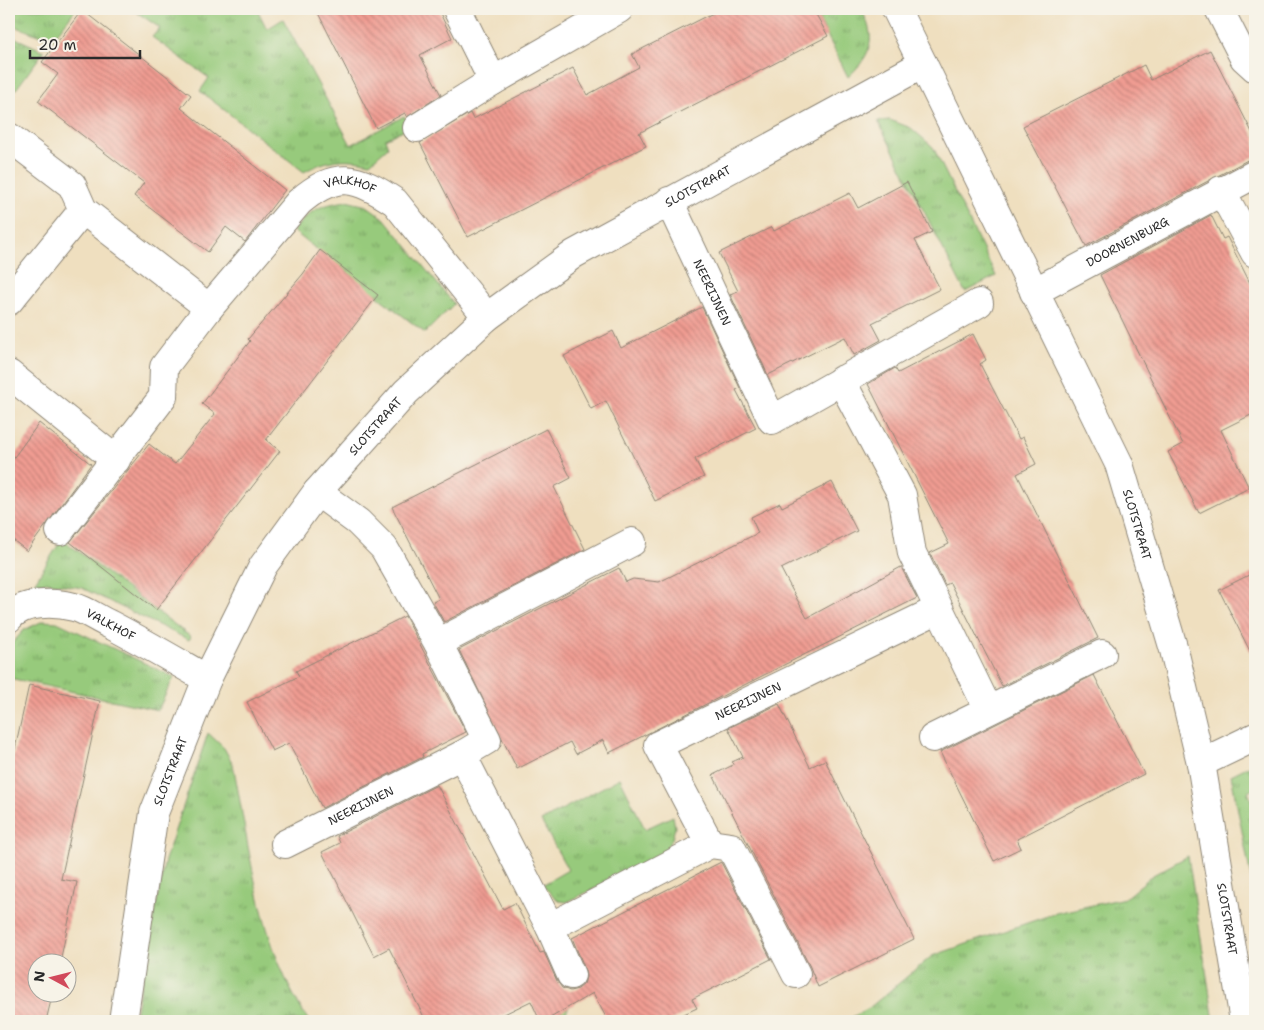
<svg xmlns="http://www.w3.org/2000/svg" width="1264" height="1030" viewBox="0 0 1264 1030" font-family="'Shantell Sans',sans-serif">
  <style>
    .grass { fill: url(#grass-tufts); stroke: #617a53 }
    .building { fill: url(#building-back-hatch) }
    .lines { fill: none; stroke-linecap: round; stroke-linejoin: round }
    .minor-casing { stroke: #8d8575; stroke-width: 30 }
    .minor { stroke: #fff; stroke-width: 28 }
    .labels { text-anchor: middle; dominant-baseline: central; stroke-width: 5; stroke-linejoin: round; paint-order: stroke }
    .street-label { font-size: 12px; fill: #2b2b2b; stroke: #f7f3e8 }
  </style>
  <defs>
    <pattern id="grass-tufts" width="24" height="20" patternUnits="userSpaceOnUse" patternTransform="scale(1.25)"><rect width="24" height="20" fill="#97ca7b"/><path d="M3 7l-1-3M5 7V3M7 7l1-3M15 17l-1-3M17 17v-4M19 17l1-3" fill="none" stroke="#7ba465"/></pattern>
    <pattern id="building-back-hatch" width="6" height="6" patternUnits="userSpaceOnUse" patternTransform="scale(1.25)"><rect width="6" height="6" fill="#f09c92"/><path d="M-1 5l2 2M0 0l6 6M5-1l2 2" fill="none" stroke="#c37f77"/></pattern>
  </defs>
  <rect width="100%" height="100%" fill="#f7f3e8"/>
  <filter id="ink" filterUnits="userSpaceOnUse"><feTurbulence type="fractalNoise" baseFrequency=".02" numOctaves="2"/><feDisplacementMap in="SourceGraphic" scale="10" xChannelSelector="R" yChannelSelector="G"/><feConvolveMatrix kernelMatrix="1 2 1 2 8 2 1 2 1" color-interpolation-filters="sRGB"/></filter>
  <filter id="wash" filterUnits="userSpaceOnUse"><feTurbulence type="fractalNoise" baseFrequency=".0096" numOctaves="4" result="noise"/><feDisplacementMap in="SourceGraphic" scale="20" xChannelSelector="R" yChannelSelector="G"/><feGaussianBlur stdDeviation="1.12" result="paint"/><feColorMatrix in="noise" values="0 0 0 0 0 0 0 0 0 0 0 0 0 0 0 0 0 1.4 0 .05"/><feComposite in="paint" operator="in"/></filter>
  <g filter="url(#wash)">
    <rect width="100%" height="100%" fill="#efdfbf"/>
    <g class="grass">
      <polygon points="9,9 76,9 52,40 9,24"/>
      <path d="M 132,9 L 257,9 L 267,29 L 283,19 L 351,145 L 404,116 L 411,126 L 385,139 L 388,147 L 370,163 C 344,157 327,159 304,172 L 200,91 L 209,78 L 152,37 L 160,28 Z"/>
      <path d="M 814,9 L 861,9 C 877,38 872,55 848,77 Z"/>
      <polygon points="9,35 44,51 9,99"/>
      <polygon points="890,120 911,128 933,147 996,276 965,292 878,121"/>
      <path d="M 346,201 L 367,206 L 384,218 L 454,304 L 425,333 L 293,231 C 312,209 317,206 346,201 Z"/>
      <polygon points="62,539 191,637 189,640 82,588 47,582 33,585"/>
      <polygon points="43,621 57,622 174,677 158,710 9,678 9,647 24,630"/>
      <path d="M 208,733 L 224,748 L 233,764 C 250,850 259,947 309,1021 L 134,1021 L 165,860 Z"/>
      <polygon points="1255,763 1255,788 1248,792 1255,810 1255,898 1231,775"/>
      <polygon points="620,778 645,829 673,816 675,827 672,839 661,856 567,902 559,901 542,885 568,870 541,821"/>
      <polygon points="1188,856 1214,1021 845,1021 869,1008 932,956 1056,913 1125,898 1153,875"/>
      <polygon points="570,1004 562,1021 539,1021"/>
    </g>
    <g id="blocks">
      <g class="building">
        <polygon points="316,9 438,9 452,38 420,55 441,95 407,117 405,113 376,128"/>
        <polygon points="721,9 813,9 828,36 639,133 646,146 468,237 420,143 470,113 473,119 573,68 587,95 639,67 632,54"/>
        <polygon points="82,10 191,95 181,108 285,190 245,242 226,227 208,252 134,196 144,183 38,101 58,74 42,62"/>
        <polygon points="1210,50 1255,138 1255,156 1086,246 1023,126 1144,65 1151,80"/>
        <polygon points="907,182 932,232 915,240 940,289 872,323 881,340 854,355 845,337 768,375 730,294 738,291 719,253 772,227 774,231 850,193 858,208"/>
        <polygon points="1211,215 1223,239 1227,237 1255,293 1255,413 1221,430 1249,488 1199,513 1168,452 1183,444 1100,275"/>
        <polygon points="320,250 378,295 266,440 280,451 156,610 70,542 149,444 175,464 215,414 202,404 250,341 248,339 303,274"/>
        <polygon points="702,307 740,388 736,390 756,428 695,459 704,477 655,501 606,401 591,409 564,356 613,331 621,348"/>
        <polygon points="973,334 986,360 980,364 1019,439 1023,437 1036,464 1017,474 1098,638 1002,686 950,583 945,585 930,553 949,544 868,384 895,368 898,373"/>
        <polygon points="39,423 91,464 27,551 9,537 9,464"/>
        <polygon points="546,429 571,478 554,487 585,549 444,622 433,602 439,599 392,507"/>
        <polygon points="832,482 857,531 781,569 807,618 901,567 917,598 609,753 603,740 576,754 570,742 517,769 459,650 619,568 626,582 633,579 659,582 758,533 751,517 780,503 782,507"/>
        <polygon points="1255,572 1255,661 1219,590"/>
        <polygon points="405,616 466,732 422,754 423,757 322,808 289,743 272,751 247,702 299,676 296,671"/>
        <polygon points="1094,675 1144,774 1017,839 1021,848 994,861 940,752"/>
        <polygon points="29,685 100,701 61,879 77,882 60,962 38,962 38,992 53,992 46,1021 9,1021 9,776"/>
        <polygon points="779,704 810,767 825,760 914,939 818,987 810,967 713,775 733,765 732,762 743,757 728,728"/>
        <polygon points="437,785 503,909 515,903 540,953 544,952 557,981 562,988 570,991 578,989 584,984 586,977 585,969 572,938 721,862 771,959 692,999 697,1008 669,1021 608,1021 593,993 545,1021 540,1021 531,1001 490,1021 426,1021 389,948 374,956 322,852 340,843 337,836"/>
      </g>
    </g>
  </g>
  <g filter="url(#ink)">
    <use href="#blocks" fill-opacity="0" stroke="#8d8575" stroke-width="1"/>
    <g class="lines">
      <defs>
        <g id="minor">
          <polyline points="457,9 493,81"/>
          <path id="s1" d="M 896,9 L 1119,464 L 1174,650 L 1201,763 L 1244,1021"/>
          <polyline points="1219,9 1244,58 1255,68"/>
          <polyline points="417,128 493,81 619,9"/>
          <polyline points="9,137 72,185 83,210 209,308"/>
          <polyline points="1221,190 1255,253"/>
          <path id="s2" d="M 669,201 L 772,420 L 979,303"/>
          <path id="s3" d="M 1034,292 L 1255,174"/>
          <polyline points="9,301 83,210"/>
          <polyline points="9,374 116,460"/>
          <polyline points="841,380 902,495 912,553 988,709"/>
          <path id="s4" d="M 60,531 L 163,397 L 164,367 L 209,308 L 299,202 C 336,170 356,176 395,202 L 487,317"/>
          <path id="s5" d="M 9,618 C 22,601 55,602 74,607 C 86,610 98,619 109,624 C 142,641 174,660 207,679"/>
          <polyline points="438,643 632,542"/>
          <polyline points="933,738 1102,654"/>
          <polyline points="462,755 550,927 571,975"/>
          <polyline points="1201,763 1255,737"/>
          <path id="s6" d="M 285,844 L 462,755 L 487,740 L 438,643 L 384,548 L 358,522 L 317,492"/>
          <path id="s7" d="M 710,844 L 658,745 L 939,609"/>
          <polyline points="550,927 710,844 731,847 796,974"/>
          <path id="s8" d="M 123,1021 L 154,813 L 207,679 L 263,566 L 317,492 L 406,392 L 487,317 L 574,254 L 923,64"/>
        </g>
      </defs>
      <use href="#minor" class="minor-casing"/>
      <use href="#minor" class="minor"/>
    </g>
  </g>
  <g class="labels">
    <g class="street-label">
      <text stroke="none"><textPath href="#s8" startOffset="1065">SLOTSTRAAT</textPath></text>
      <text stroke="none"><textPath href="#s4" startOffset="470">VALKHOF</textPath></text>
      <text stroke="none"><textPath href="#s3" startOffset="106">DOORNENBURG</textPath></text>
      <text stroke="none"><textPath href="#s2" startOffset="101">NEERIJNEN</textPath></text>
      <text stroke="none"><textPath href="#s8" startOffset="660">SLOTSTRAAT</textPath></text>
      <text stroke="none"><textPath href="#s1" startOffset="570">SLOTSTRAAT</textPath></text>
      <text stroke="none"><textPath href="#s5" startOffset="110">VALKHOF</textPath></text>
      <text stroke="none"><textPath href="#s7" startOffset="212">NEERIJNEN</textPath></text>
      <text stroke="none"><textPath href="#s8" startOffset="255">SLOTSTRAAT</textPath></text>
      <text stroke="none"><textPath href="#s6" startOffset="85">NEERIJNEN</textPath></text>
      <text stroke="none"><textPath href="#s1" startOffset="975">SLOTSTRAAT</textPath></text>
    </g>
  </g>
  <rect width="1264" height="1030" fill="none" stroke="#f7f3e8" stroke-width="30"/>
  <g transform="translate(52 978) rotate(277)"><circle r="24" fill="#f7f3e8" stroke="#a5a39c"/>
  <path d="M0-4L9 19L0 12L-9 19Z" fill="#d1495b"/>
  <text y="-8" font-size="14" font-weight="bold" text-anchor="middle" fill="#2b2b2b">N</text>
  </g>
  <path d="M30 50v8h110v-8" fill="none" stroke="#2b2b2b" stroke-width="2.5"/>
  <text x="38" y="50" font-size="15" fill="#2b2b2b" stroke="#f7f3e8" stroke-width="4" paint-order="stroke">20 m</text>
</svg>
